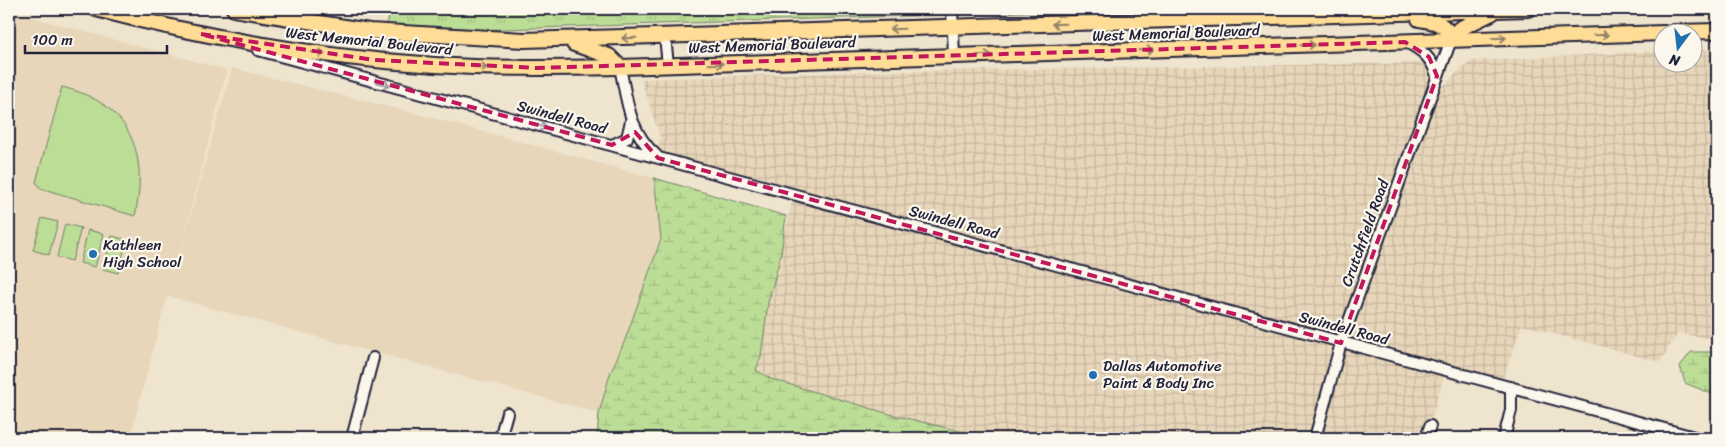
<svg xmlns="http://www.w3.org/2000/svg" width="1726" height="447" viewBox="0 0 1726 447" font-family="Sriracha,sans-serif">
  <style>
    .built { fill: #e7d6b9 }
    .industrial { fill: url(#industrial-grid) }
    .grass { fill: url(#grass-tufts); stroke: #6f8068 }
    .wetland { fill: url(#wetland-marsh); stroke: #6f8068 }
    .garden { fill: #bcdd96; stroke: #6f8068 }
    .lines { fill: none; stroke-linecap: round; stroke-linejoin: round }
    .minor-casing { stroke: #22223b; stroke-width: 14 }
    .major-casing { stroke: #22223b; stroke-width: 18 }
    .minor { stroke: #fbf7ec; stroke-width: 10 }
    .major { stroke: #ffdd96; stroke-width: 14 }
    .oneway { stroke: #908068 }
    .oneway2 { stroke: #99979c }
    .marked { fill: none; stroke: #c2185b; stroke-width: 4; stroke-dasharray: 10 6; stroke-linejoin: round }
    .poi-dot { fill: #1f6fb2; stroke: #fbf7ec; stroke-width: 2 }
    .labels { text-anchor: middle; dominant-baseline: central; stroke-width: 4.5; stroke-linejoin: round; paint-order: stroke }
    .street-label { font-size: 15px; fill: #22223b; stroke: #fbf7ec }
    .poi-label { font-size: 15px; fill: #22223b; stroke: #fbf7ec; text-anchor: start }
  </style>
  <defs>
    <pattern id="industrial-grid" width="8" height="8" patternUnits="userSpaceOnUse" patternTransform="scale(1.25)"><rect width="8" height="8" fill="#e7d6b9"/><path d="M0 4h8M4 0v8" fill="none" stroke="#c6b7a0"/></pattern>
    <pattern id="grass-tufts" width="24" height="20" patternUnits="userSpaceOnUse" patternTransform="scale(1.25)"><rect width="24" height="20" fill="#bcdd96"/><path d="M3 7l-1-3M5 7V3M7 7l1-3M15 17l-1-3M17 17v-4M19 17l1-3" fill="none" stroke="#a1bd82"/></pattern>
    <pattern id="wetland-marsh" width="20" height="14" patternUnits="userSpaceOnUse" patternTransform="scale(1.25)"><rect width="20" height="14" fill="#bcdd96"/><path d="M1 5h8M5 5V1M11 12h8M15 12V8" fill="none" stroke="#a1bd82"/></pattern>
  </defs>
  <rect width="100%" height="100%" fill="#efe4ce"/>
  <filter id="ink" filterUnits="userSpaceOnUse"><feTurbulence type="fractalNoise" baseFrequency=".02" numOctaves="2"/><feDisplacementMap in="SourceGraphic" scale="10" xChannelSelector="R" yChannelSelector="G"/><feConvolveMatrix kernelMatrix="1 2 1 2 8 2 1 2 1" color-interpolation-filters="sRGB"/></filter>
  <g filter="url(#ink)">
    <polygon class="built" points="9,11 227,70 175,270 232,68 418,114 654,178 661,239 625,340 610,374 599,413 167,296 130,438 9,438"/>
    <g class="industrial">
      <polygon points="1717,49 1717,340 1678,333 1660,362 1522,325 1503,379 1348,339 1437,93 1457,72 1472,61 1663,51 1664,62 1694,62 1694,50"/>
      <polygon points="1426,63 1432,77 1338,336 661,153 658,151 660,137 641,79 855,72"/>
      <polygon points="792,201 1334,347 1310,438 975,438 975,435 893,415 771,379 756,370 761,356 768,303"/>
      <polygon points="1344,349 1444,375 1426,438 1320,438"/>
    </g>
    <polygon class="grass" points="391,9 1118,9 473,30 387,25"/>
    <g class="wetland">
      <polygon points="654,178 786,216 781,254 768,303 761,356 756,370 771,379 893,415 976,435 975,438 597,438 599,413 610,374 625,340 661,239"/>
      <polygon points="1691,352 1717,352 1717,396 1685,383 1680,366"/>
    </g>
    <g class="garden">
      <path d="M 62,87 C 130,103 149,152 135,216 L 40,188 L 36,182 Z"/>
      <polygon points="42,218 58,222 49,255 33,250"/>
      <polygon points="65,224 81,228 72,261 57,257"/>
      <polygon points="88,230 104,234 95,267 80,263"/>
      <polygon points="112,236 127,240 118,273 103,269"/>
    </g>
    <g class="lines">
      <defs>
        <g id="minor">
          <polyline points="952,9 954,56"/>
          <polyline points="665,37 668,65"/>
          <path d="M 1406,42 C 1422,50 1432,58 1437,76"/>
          <polyline points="258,50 1698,438"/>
          <path d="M 620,67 C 627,100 629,132 656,155"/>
          <polyline points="612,145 627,138 631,121"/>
          <polyline points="352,438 373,358"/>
          <polyline points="500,438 507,413"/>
          <polyline points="1315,438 1341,343 1451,40"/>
          <polyline points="1426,438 1430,426"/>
          <polyline points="1504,438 1511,410 1511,387"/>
        </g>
        <g id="major">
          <path d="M 96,9 C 207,38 320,58 435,65 C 496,69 558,68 620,67 L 1664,33"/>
          <polyline points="234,9 369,31 524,40 1528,9"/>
          <path d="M 1419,19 C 1433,21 1448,23 1451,40"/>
          <polyline points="1674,32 1717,31"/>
          <polyline points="1451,40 1459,29 1492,13"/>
          <polyline points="574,44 609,56 620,67"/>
        </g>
      </defs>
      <use href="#minor" class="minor-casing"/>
      <use href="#major" class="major-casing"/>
      <use href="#minor" class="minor"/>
      <use href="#major" class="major"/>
    </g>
    <defs><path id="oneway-shaft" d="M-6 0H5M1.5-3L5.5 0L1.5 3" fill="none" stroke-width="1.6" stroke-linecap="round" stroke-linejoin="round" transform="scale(1.25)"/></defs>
    <g class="oneway">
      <use href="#oneway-shaft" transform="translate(1059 24) rotate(178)"/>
      <use href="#oneway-shaft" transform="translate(897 29) rotate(178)"/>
      <use href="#oneway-shaft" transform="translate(1601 35) rotate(-2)"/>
      <use href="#oneway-shaft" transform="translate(629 38) rotate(178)"/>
      <use href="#oneway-shaft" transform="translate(1499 38) rotate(-2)"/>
      <use href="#oneway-shaft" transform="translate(1308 45) rotate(-2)"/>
      <use href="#oneway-shaft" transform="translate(1146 50) rotate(-1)"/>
      <use href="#oneway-shaft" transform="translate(318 53) rotate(7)"/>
      <use href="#oneway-shaft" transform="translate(984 55) rotate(-2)"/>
      <use href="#oneway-shaft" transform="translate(716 64) rotate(-2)"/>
      <use href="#oneway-shaft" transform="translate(480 67) rotate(2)"/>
    </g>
    <g class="oneway2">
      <use href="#oneway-shaft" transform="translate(383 84) rotate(15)"/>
      <use href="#oneway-shaft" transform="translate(540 126) rotate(15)"/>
    </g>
  </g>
  <path class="marked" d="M 201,34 L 374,60 L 537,68 L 1405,42 L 1429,57 L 1437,76 L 1341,343 L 658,158 L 635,132 L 612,145 Z"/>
  <g class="poi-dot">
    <circle cx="93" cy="254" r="5"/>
    <circle cx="1093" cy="375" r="5"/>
  </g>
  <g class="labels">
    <g class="street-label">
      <text transform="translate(1176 33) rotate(-2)">West Memorial Boulevard</text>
      <text transform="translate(369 41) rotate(6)">West Memorial Boulevard</text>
      <text transform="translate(772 45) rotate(-2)">West Memorial Boulevard</text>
      <text transform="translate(562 117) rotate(15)">Swindell Road</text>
      <text transform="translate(954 222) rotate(15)">Swindell Road</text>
      <text transform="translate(1365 233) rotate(-70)">Crutchfield Road</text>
      <text transform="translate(1344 328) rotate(15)">Swindell Road</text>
    </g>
    <g class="poi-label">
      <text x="103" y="245">Kathleen<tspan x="103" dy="17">High School</tspan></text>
      <text x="1103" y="366">Dallas Automotive<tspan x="1103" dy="17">Paint &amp; Body Inc</tspan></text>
    </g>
  </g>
  <rect width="1726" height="447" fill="none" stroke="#fbf7ec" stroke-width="30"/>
  <rect x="15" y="15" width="1696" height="417" fill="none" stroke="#22223b" stroke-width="2" filter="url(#ink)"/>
  <g transform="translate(1678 48) rotate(195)"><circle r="24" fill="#fbf7ec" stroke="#a4a2a5"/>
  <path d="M0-4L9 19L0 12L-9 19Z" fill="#1f6fb2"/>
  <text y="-8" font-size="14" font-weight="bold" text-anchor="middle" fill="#22223b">N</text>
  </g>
  <path d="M25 45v8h142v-8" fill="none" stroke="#22223b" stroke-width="2.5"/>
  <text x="32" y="45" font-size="15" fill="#22223b" stroke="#fbf7ec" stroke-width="4" paint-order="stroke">100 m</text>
</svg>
